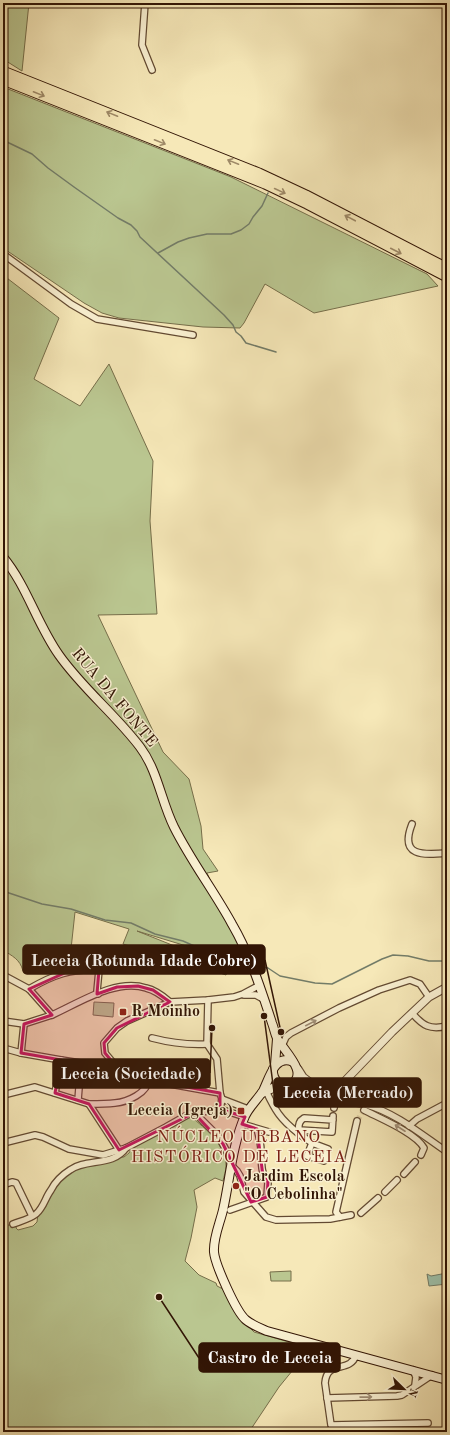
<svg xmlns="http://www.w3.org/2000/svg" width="450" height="1435" viewBox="0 0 450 1435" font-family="'Old Standard TT',serif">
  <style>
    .green { fill: #bac690; stroke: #766e4a }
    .water { fill: #9ec1aa; stroke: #737c68 }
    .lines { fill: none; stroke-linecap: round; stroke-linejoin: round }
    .stream { stroke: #737c68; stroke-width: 1.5 }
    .minor-tunnel { stroke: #d9c89d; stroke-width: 5.5; stroke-dasharray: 5.5 3; stroke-linecap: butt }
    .minor-casing { stroke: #634a32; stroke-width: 8 }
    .tertiary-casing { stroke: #634a32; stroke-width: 9 }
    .secondary-casing { stroke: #321505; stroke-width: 10 }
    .primary-casing { stroke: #321505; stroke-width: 11 }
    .minor { stroke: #f9f0d1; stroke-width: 5.5 }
    .tertiary { stroke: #f9f0d1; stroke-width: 7 }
    .secondary { stroke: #f9f0d1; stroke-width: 8 }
    .primary { stroke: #f6e8b8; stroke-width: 9 }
    .oneway { stroke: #9e8967 }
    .oneway2 { stroke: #9f8d75 }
    .marked { fill: #c2185b; fill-opacity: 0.2; stroke: #c2185b; stroke-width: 3; stroke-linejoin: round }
    .poi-dot { fill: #8f2418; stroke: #f9f0d1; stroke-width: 1.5 }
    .labels { text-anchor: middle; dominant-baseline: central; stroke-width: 3; stroke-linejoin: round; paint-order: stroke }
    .street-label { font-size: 16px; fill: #321505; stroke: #f9f0d1 }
    .poi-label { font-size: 16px; font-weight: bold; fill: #321505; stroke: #f9f0d1; text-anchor: start }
    .neighbourhood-label { font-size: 17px; letter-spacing: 1px; fill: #7a1f14; stroke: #f9f0d1 }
    .leader { fill: none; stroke: #321505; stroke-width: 1.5 }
    .callout-dot { fill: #321505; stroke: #f9f0d1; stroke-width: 1.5 }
    .callout { fill: #321505; stroke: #321505; stroke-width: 1.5 }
    .callout-label { font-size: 17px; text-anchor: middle; font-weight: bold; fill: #fff }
  </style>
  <rect width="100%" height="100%" fill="#f6e8b8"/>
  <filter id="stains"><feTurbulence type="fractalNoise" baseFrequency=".005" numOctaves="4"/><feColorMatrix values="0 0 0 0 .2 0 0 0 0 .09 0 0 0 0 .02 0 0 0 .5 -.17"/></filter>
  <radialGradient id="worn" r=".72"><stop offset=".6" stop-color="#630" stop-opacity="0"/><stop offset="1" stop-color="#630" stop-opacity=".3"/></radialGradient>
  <g class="green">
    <polygon points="3,3 29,3 22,71 3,59"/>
    <polygon points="3,87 231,177 427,274 438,286 314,313 265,284 244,323 240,328 203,327 119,318 102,313 84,303 3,248"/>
    <path d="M 3,275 L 59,318 L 34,379 L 80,406 L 109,364 L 153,461 L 150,521 L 157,614 L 98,615 L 163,752 L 189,779 L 201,826 L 203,849 L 218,871 L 207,873 L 249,965 L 137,931 L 192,953 L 189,961 L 163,956 L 123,944 L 129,929 L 75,912 L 71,949 L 50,950 L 50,962 L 33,959 L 26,970 L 23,971 C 20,959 12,956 3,950 Z"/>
    <polygon points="196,954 229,965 226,975 193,964"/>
    <polygon points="94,1002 114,1003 113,1017 93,1015"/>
    <path d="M 190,1116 C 206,1129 226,1144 226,1166 C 226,1171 224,1176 223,1181 L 215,1178 L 194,1190 L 197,1207 L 191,1238 L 185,1261 L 199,1275 L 216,1283 L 217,1286 L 225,1290 L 240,1318 L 254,1332 L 338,1356 L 338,1360 L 321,1359 L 320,1355 L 306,1354 L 279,1387 L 249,1432 L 3,1432 L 3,1225 L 17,1225 L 16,1228 L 18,1230 L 33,1226 L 37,1222 L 38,1214 L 45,1208 L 56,1184 L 75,1169 L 119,1157 L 124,1157 L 129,1153 L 132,1148 Z"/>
    <polygon points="291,1271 291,1281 271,1281 270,1272"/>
    <polygon points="442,1428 443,1432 321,1432 323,1429"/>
  </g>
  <polygon class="water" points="447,1273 447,1284 429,1286 427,1274 431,1276"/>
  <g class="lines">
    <g class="stream">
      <polyline points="3,137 7,142 32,154 48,168 74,187 118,218 131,225 137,231 140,237 224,315 233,325 236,332 241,336 246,343 276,352"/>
      <polyline points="158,253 178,242 189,238 207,234 231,234 241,230 249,224 253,217 262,206 268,193"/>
      <polyline points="3,891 42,904 71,909 105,920 131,923 155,934 183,941 219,957 245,963"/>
      <polyline points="258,966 268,968 280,976 315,983 332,984 382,959 393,955 408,956 429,961 447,961"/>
    </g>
    <polyline class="minor-tunnel" points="357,1121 362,1113"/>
    <defs>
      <g id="minor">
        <polyline points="145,3 142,45 152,70"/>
        <polyline points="3,254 71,304 97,319 193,335"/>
        <path d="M 412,824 C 399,857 423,855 447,853"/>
        <polyline points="3,975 29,989 52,1015 24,1024 3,1021"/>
        <path d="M 29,989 C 53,975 72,968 99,970 L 97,991 L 98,994"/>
        <polyline points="244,995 256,995 265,1000"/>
        <path d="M 412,1013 C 423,1026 430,1030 447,1026"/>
        <path d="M 52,1015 C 79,1003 116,978 146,988 C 155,990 163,996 170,1002"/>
        <path d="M 152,1038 C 171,1043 188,1045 207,1044"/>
        <polyline points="207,1044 217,1059 220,1093 222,1099"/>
        <polyline points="207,1044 208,1000"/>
        <polyline points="282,1046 286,1037 291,1033 339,1008 379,990 410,980 420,984 429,997"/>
        <polyline points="3,1048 21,1053 61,1060 106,1067 115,1065 148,1080 220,1093"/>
        <polyline points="21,1053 24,1024"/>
        <polyline points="115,1065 105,1053 104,1043 117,1028 127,1021 170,1002 208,1000 234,997 243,994 260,985"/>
        <path d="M 327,1089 C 334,1108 351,1100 367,1105 C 396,1113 422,1135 447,1152"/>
        <path d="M 266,1091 C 275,1110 280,1119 298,1133"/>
        <polyline points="55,1093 61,1060"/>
        <polyline points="3,1095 35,1087 89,1104 119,1150"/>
        <polyline points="222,1099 220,1109 245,1117"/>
        <polyline points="222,1099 248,1109"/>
        <polyline points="78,1100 81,1063"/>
        <path d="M 89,1104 C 98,1104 106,1104 115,1103 C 127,1102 148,1093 148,1080"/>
        <polyline points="334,1108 335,1101"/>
        <path d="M 364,1110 C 379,1118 416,1133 424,1148 L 421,1155"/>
        <polyline points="195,1113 219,1137 226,1150 231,1165 237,1171 240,1176 244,1192 266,1217 276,1220 330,1219 351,1215"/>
        <path d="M 333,1120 L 304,1118 C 299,1121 298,1125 299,1130 L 332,1132 L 333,1116"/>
        <polyline points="242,1124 269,1132"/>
        <polyline points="409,1126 417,1119 447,1103"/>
        <polyline points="299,1130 298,1133 312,1143 328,1149 324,1161 307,1156 312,1143"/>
        <polyline points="3,1143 35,1135 43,1137 69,1149 103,1155 126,1148 166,1127 189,1114 220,1109"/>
        <polyline points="404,1174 415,1162"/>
        <polyline points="3,1185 12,1182 16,1183 32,1216"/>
        <polyline points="385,1192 397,1180"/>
        <path d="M 230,1210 L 267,1197 L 268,1182 C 260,1172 262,1163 261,1151 C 261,1144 259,1136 257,1129"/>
        <polyline points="361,1213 378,1198"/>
        <polyline points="340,1217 336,1212 357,1121"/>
        <path d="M 13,1224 C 21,1221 30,1219 36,1214 C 44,1207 45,1198 51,1190 C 55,1182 62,1175 70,1170 C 86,1158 113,1167 126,1148"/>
        <path d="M 356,1355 C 350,1374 327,1359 325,1383 L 331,1425 L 428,1423"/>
        <polyline points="413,1370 416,1377 415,1385"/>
        <polyline points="327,1398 397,1396 402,1395 432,1375"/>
      </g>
      <g id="tertiary">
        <polyline points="298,1069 303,1077 315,1086"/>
        <path d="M 288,1085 C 297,1086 306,1085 315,1086 C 328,1088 331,1091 343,1083 L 392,1032 L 429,997 L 447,987"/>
      </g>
      <g id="secondary">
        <path d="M 3,557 C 27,586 37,624 59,655 C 83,689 115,714 140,747 C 158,771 161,801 174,827 C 191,861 214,891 232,924 C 250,955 261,989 272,1023 C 274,1028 275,1034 277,1038 C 283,1050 310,1074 291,1084 C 281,1090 272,1079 273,1069"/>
        <path d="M 293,1062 C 275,1053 269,1079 263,1091 C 257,1100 250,1106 245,1116 C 232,1145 230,1179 223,1210 C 220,1223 213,1238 214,1252 C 215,1264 236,1312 246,1320 C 252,1325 260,1328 267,1331 L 447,1380"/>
        <polyline points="275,1065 277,1039"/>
        <polyline points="262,1093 275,1087 284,1085"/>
      </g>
      <g id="primary">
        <polyline points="3,71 259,173 306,195 447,268"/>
        <polyline points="3,80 265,184 307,204 447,277"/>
      </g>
    </defs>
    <use href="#minor" class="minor-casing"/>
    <use href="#tertiary" class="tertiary-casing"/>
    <use href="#secondary" class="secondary-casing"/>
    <use href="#primary" class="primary-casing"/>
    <use href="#minor" class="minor"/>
    <use href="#tertiary" class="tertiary"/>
    <use href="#secondary" class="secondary"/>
    <use href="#primary" class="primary"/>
  </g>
  <defs><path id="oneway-shaft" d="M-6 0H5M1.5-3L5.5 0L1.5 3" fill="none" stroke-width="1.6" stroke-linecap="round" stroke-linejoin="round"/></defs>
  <g class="oneway">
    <use href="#oneway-shaft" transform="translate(39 94) rotate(22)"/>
    <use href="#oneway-shaft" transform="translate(112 114) rotate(-158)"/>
    <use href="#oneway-shaft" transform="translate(160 142) rotate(22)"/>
    <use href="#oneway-shaft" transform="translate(233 162) rotate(-158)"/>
    <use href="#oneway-shaft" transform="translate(280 191) rotate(25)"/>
    <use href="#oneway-shaft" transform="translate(350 218) rotate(-152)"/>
    <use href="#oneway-shaft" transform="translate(396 251) rotate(27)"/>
  </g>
  <g class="oneway2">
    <use href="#oneway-shaft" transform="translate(311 1023) rotate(-27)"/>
    <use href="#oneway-shaft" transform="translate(400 1128) rotate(-147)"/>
    <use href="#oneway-shaft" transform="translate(366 1397) rotate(-1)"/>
  </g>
  <path class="marked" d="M 89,969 L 99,970 L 97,994 L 117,987 L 138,986 L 153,990 L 170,1002 L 117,1028 L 104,1043 L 105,1053 L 115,1065 L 148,1080 L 220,1093 L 220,1109 L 245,1117 L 242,1124 L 257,1129 L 263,1176 L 268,1182 L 267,1197 L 251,1202 L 223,1144 L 194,1113 L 119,1150 L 89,1104 L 55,1093 L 61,1060 L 21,1053 L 24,1024 L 52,1015 L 29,989 L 69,971 Z"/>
  <g class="poi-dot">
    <rect x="119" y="1008" width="8" height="8" rx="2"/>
    <rect x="237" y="1107" width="8" height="8" rx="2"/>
    <circle cx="236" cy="1186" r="4"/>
  </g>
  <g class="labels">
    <g class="street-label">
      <text transform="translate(114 698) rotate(50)">RUA DA FONTE</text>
    </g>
    <g class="poi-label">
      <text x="131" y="1012">R Moinho</text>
      <text x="233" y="1111" text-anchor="end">Leceia (Igreja)</text>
      <text x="244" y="1177">Jardim Escola<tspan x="244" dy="18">"O Cebolinha"</tspan></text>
    </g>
    <g class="neighbourhood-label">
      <text x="239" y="1137">NÚCLEO URBANO<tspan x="239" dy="20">HISTÓRICO DE LECEIA</tspan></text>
    </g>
  </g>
  <path class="leader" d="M281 1032L265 960M212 1028L210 1073M264 1016L274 1092M159 1297L199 1358"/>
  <g class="callout-dot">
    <circle cx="281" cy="1032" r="4"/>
    <circle cx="212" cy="1028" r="4"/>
    <circle cx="264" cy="1016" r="4"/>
    <circle cx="159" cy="1297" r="4"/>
  </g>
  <g class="callout">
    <rect x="23" y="945" width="242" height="29" rx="4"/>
    <rect x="53" y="1059" width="157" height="29" rx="4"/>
    <rect x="274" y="1078" width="147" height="29" rx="4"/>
    <rect x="199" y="1343" width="141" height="29" rx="4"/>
  </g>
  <g class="callout-label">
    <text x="144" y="966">Leceia (Rotunda Idade Cobre)</text>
    <text x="131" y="1079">Leceia (Sociedade)</text>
    <text x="348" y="1098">Leceia (Mercado)</text>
    <text x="270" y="1363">Castro de Leceia</text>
  </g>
  <rect width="450" height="1435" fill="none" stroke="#f6e8b8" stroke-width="16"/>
  <rect x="4" y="4" width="442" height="1427" fill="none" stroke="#321505" stroke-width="2"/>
  <rect x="8" y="8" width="434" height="1419" fill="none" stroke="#321505"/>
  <g transform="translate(404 1389) rotate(113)" stroke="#f9f0d1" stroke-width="3" paint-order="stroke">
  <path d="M0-3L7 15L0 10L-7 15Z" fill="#321505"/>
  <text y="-6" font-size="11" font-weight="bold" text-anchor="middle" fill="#321505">N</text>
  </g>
  <rect width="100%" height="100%" filter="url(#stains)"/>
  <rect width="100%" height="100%" fill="url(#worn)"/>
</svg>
